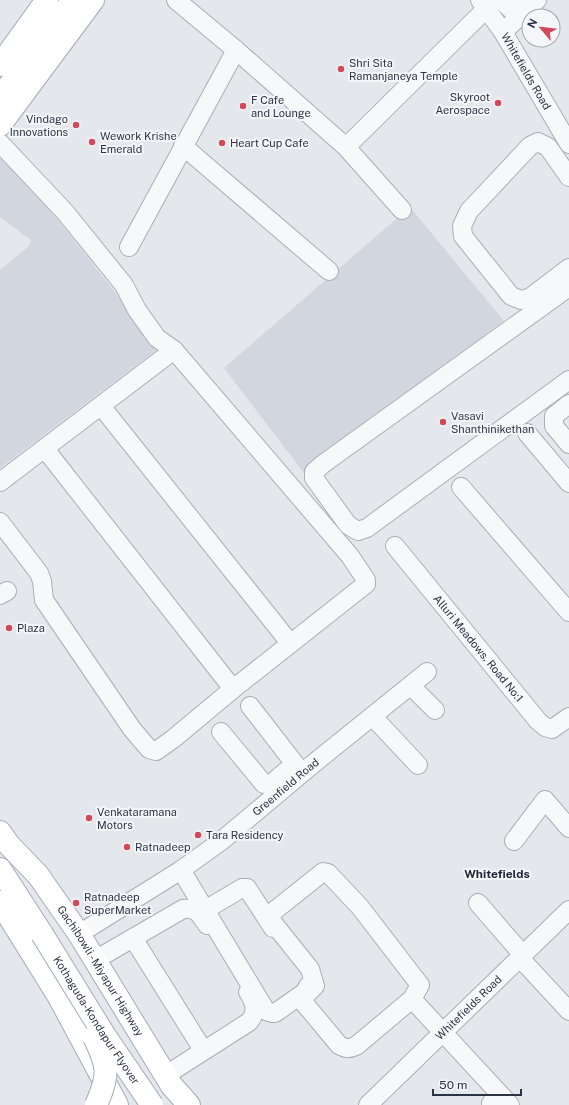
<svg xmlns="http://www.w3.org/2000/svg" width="569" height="1105" viewBox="0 0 569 1105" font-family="'Public Sans',sans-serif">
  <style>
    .built { fill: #d2d6de }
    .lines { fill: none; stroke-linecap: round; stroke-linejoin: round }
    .minor-casing { stroke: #a9aeb7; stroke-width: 20 }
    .major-casing { stroke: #a3abb8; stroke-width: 24 }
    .minor { stroke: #f7f8fa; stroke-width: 18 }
    .major { stroke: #fff; stroke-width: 22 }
    .major-bridge-casing { stroke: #a3abb8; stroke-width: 24; stroke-linecap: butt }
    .major-bridge { stroke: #fff; stroke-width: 22 }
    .poi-dot { fill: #d1495b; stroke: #f4f6f9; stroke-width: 1.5 }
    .labels { text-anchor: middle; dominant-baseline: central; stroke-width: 4; stroke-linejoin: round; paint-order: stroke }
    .poi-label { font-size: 11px; fill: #2b3445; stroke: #f4f6f9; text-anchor: start }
    .street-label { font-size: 11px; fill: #2b3445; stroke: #f4f6f9 }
    .neighbourhood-label { font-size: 12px; font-weight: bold; fill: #1d2536; stroke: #f4f6f9 }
  </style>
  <rect width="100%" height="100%" fill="#e4e7ec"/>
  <g class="built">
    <polygon points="4,155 61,224 159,348 0,468 0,270 29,246 31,240 0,217 0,159"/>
    <polygon points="410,207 504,321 304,473 224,368"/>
  </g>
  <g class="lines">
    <defs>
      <g id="minor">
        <polyline points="176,0 236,50 346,147 402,210"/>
        <path id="s1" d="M 480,0 L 503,32 L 569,144"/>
        <polyline points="501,0 513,11 525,0"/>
        <polyline points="503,32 537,0"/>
        <polyline points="0,143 65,212 124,285 137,310 157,338 174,350 350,556 366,580 366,584 233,689 173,739 156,751 149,749 132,729 44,600 42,581 39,573 0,522"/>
        <polyline points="183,146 329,271"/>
        <polyline points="346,147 487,8"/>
        <polyline points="569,177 548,147 538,142 530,146 469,211 462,226 463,236 511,296 521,300 531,297 569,268"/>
        <polyline points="129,247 236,50"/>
        <polyline points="569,287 323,464 314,472 314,478 348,525 358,531 367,528 569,380"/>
        <polyline points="569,404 554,416 554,426 569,444"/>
        <polyline points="101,406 290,643"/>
        <polyline points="527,433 569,483"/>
        <polyline points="45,449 233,689"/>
        <polyline points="0,482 174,350"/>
        <polyline points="461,487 569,612"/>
        <path id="s2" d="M 395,546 L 538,721 L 545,727 L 552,729 L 569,717"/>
        <polyline points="0,595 7,591"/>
        <polyline points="411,686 435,710"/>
        <polyline points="250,706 302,773"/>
        <polyline points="373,717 418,765"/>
        <polyline points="221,732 264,784 271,784 286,771"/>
        <polyline points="514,841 545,800 569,828"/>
        <polyline points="181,870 266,1011 272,1013 275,1013 305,992 308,986"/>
        <path d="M 323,872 L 328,873 L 360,907 L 420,985 L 412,999 L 356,1046 C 349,1049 346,1049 339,1045 L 304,1003 L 303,998 L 315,986 L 310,969 L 270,919 L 274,911 Z"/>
        <polyline points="478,903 523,955"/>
        <polyline points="205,910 242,888 247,888 273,928"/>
        <path id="s3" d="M 79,934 L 181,870 L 220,842 L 308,768 L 427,672"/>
        <polyline points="133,938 203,1050"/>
        <polyline points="520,958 569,1011"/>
        <path d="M 95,960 L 183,909 C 196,907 200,914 207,925"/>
        <polyline points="412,999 510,1105"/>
        <path d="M 166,1075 L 249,1022 C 258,1011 255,1003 248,992"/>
        <polyline points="491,1103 492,1105"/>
        <path id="s4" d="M 368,1105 L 569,910"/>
      </g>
      <g id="major">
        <polyline points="0,65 47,0"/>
        <polyline points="0,98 73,0"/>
        <polyline points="0,125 93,0"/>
        <path id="s5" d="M 0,832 L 9,845 L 38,875 L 79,934 L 172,1086 L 189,1105"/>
        <polyline points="0,869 42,934"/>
        <polyline points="0,902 59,997 117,1105"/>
      </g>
    </defs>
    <use href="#minor" class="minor-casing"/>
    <use href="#major" class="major-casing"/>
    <use href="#minor" class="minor"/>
    <use href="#major" class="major"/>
    <defs>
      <g id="major-bridge">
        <path id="s6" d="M 42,934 L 105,1036 L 152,1105"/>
        <path d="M 94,1037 C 108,1066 110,1074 96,1105"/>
      </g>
    </defs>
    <use href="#major-bridge" class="major-bridge-casing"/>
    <use href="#major-bridge" class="major-bridge"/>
  </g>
  <g class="poi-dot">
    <circle cx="341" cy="69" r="4"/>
    <circle cx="498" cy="103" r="4"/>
    <circle cx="243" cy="106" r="4"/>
    <circle cx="76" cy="125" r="4"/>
    <circle cx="92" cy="142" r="4"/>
    <circle cx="222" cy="143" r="4"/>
    <circle cx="443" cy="422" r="4"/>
    <circle cx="9" cy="628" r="4"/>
    <circle cx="89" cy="818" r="4"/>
    <circle cx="198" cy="835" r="4"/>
    <circle cx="127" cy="847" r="4"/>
    <circle cx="76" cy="903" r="4"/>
  </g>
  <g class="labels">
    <g class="poi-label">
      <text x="349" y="63">Shri Sita<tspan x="349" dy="13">Ramanjaneya Temple</tspan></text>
      <text x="490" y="97" text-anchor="end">Skyroot<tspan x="490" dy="13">Aerospace</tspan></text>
      <text x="251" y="100">F Cafe<tspan x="251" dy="13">and Lounge</tspan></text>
      <text x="68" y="119" text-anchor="end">Vindago<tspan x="68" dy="13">Innovations</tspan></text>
      <text x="100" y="136">Wework Krishe<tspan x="100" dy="13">Emerald</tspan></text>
      <text x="230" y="143">Heart Cup Cafe</text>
      <text x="451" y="416">Vasavi<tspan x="451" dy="13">Shanthinikethan</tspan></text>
      <text x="17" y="628">Plaza</text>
      <text x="97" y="812">Venkataramana<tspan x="97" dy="13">Motors</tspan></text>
      <text x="206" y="835">Tara Residency</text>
      <text x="135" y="847">Ratnadeep</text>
      <text x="84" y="897">Ratnadeep<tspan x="84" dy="13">SuperMarket</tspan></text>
    </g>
    <g class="street-label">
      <text stroke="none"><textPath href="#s1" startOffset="85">Whitefields Road</textPath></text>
      <text stroke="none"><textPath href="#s2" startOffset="132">Alluri Meadows, Road No:1</textPath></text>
      <text stroke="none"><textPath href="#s3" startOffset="254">Greenfield Road</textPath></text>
      <text stroke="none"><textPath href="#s5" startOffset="172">Gachibowli - Miyapur Highway</textPath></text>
      <text stroke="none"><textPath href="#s4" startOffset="140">Whitefields Road</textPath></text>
      <text stroke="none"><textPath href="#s6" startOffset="102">Kothaguda-Kondapur Flyover</textPath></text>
    </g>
    <g class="neighbourhood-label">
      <text x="497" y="874">Whitefields</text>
    </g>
  </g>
  <g transform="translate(541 28) rotate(298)"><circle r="19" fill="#f4f6f9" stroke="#a4a8b1"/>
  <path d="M0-3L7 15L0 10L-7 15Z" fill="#d1495b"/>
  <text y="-6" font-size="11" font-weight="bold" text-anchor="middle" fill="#2b3445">N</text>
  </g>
  <path d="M433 1089v6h88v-6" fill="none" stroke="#2b3445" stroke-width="2"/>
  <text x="439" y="1089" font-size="12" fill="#2b3445" stroke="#f4f6f9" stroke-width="3" paint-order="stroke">50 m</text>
</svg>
